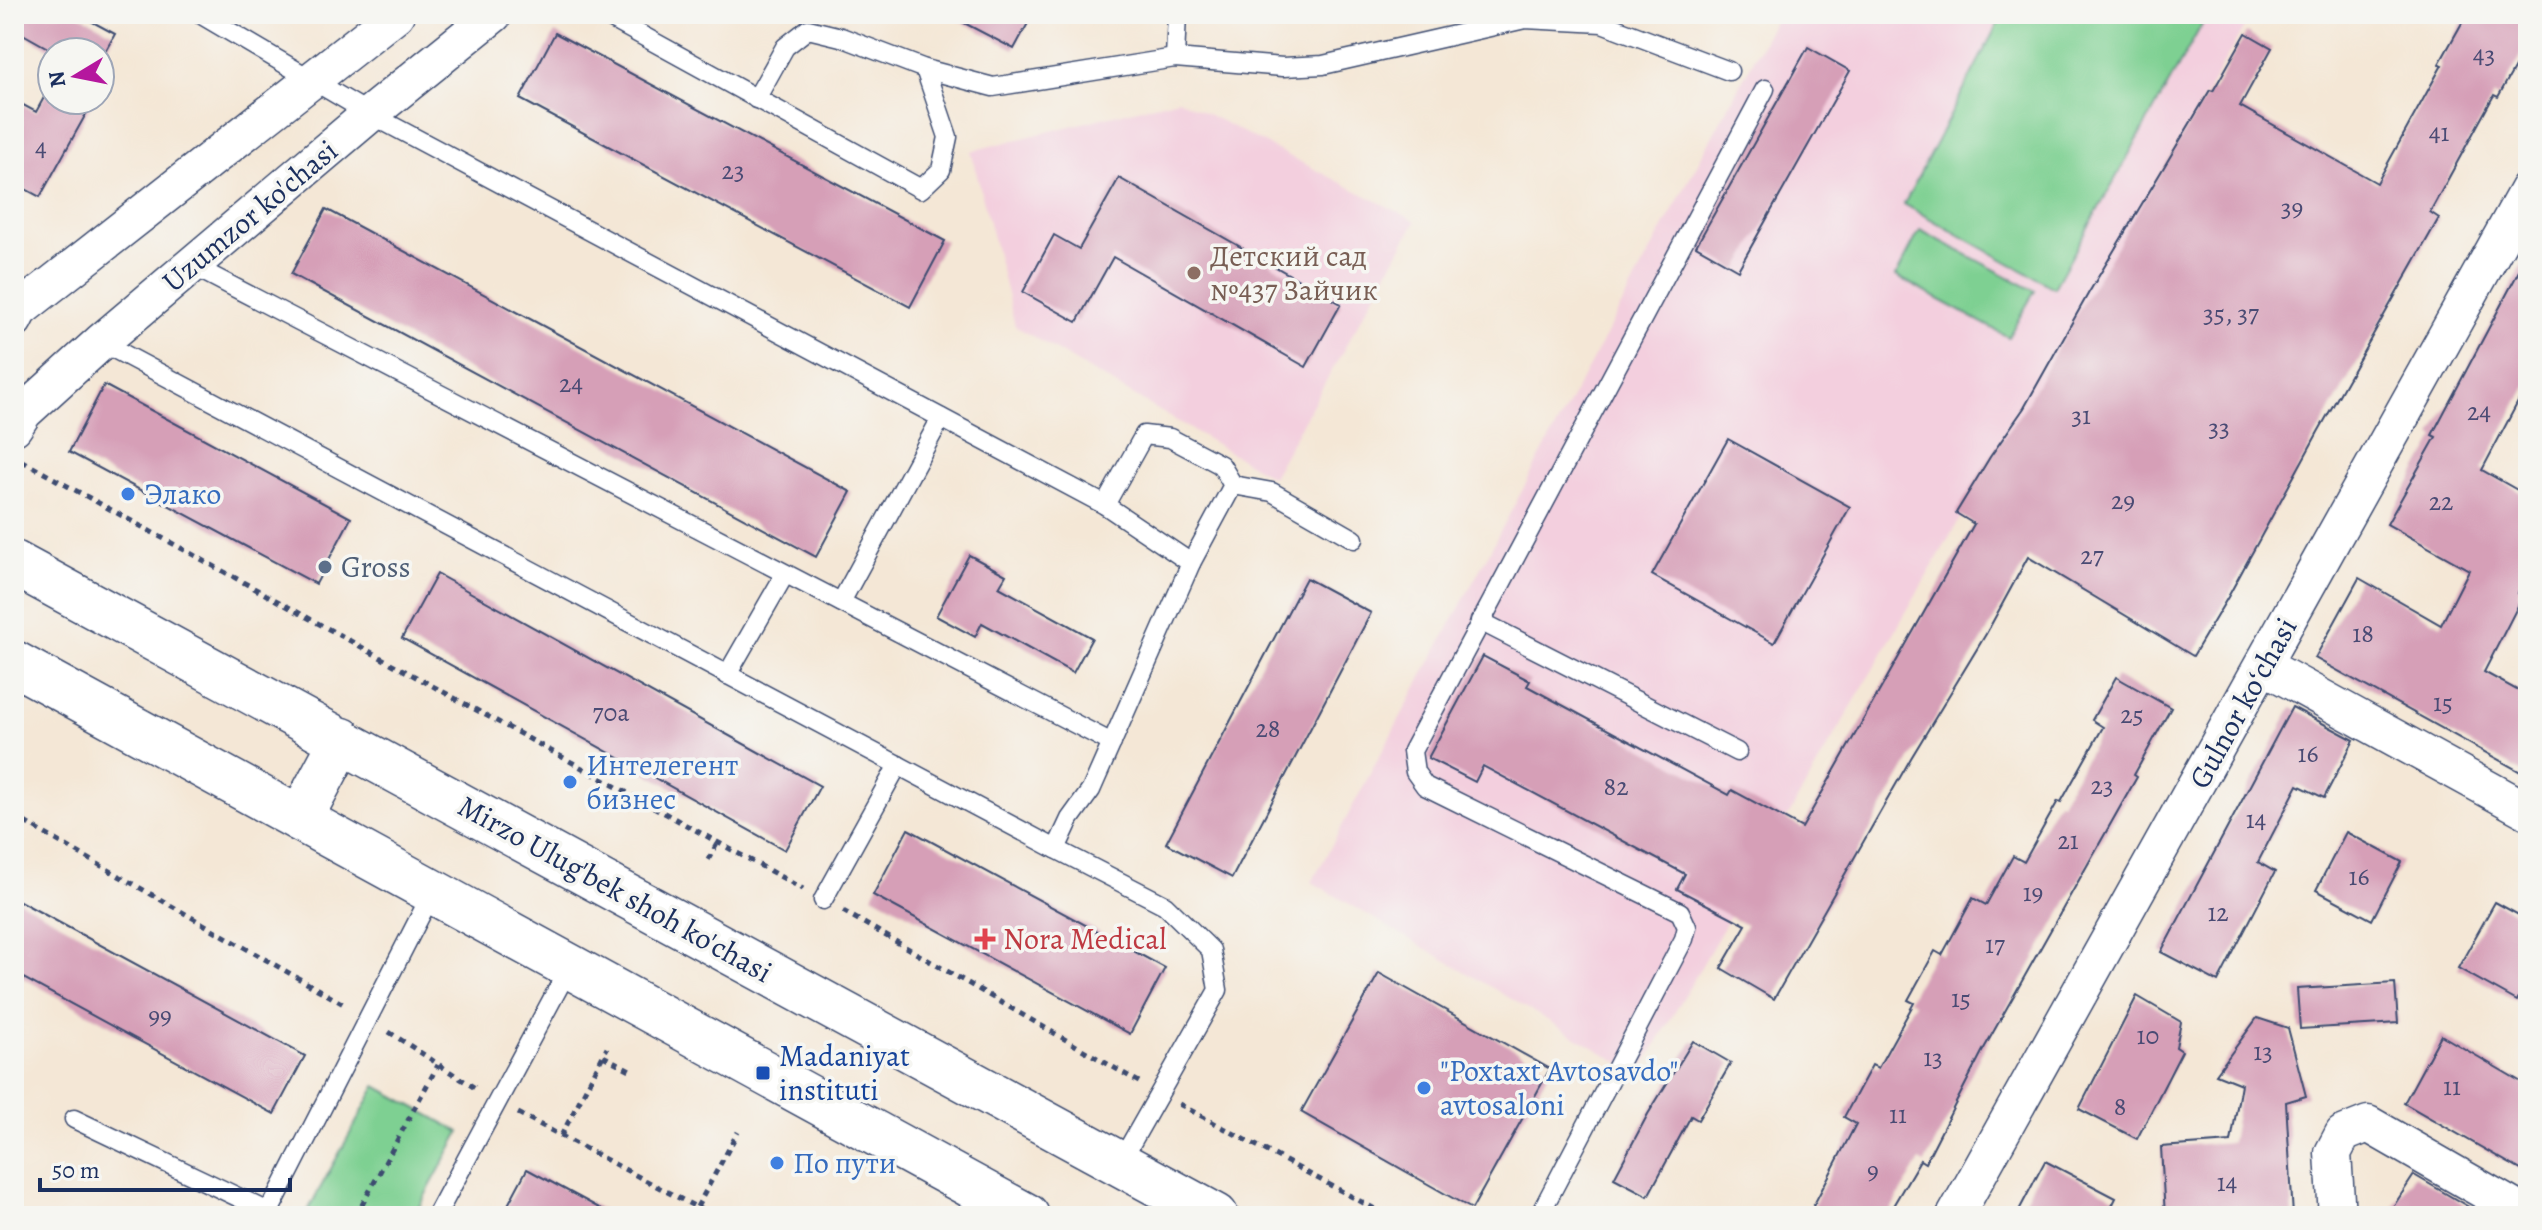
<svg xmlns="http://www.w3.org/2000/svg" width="2542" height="1230" viewBox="0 0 2542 1230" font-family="Alegreya,serif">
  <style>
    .built { fill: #f3cfde }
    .green { fill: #7ed092; stroke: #4c8078; stroke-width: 2 }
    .building { fill: #d69fb7 }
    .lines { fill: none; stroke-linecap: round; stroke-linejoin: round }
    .service-casing { stroke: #3c4b70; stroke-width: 21 }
    .minor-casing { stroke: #3c4b70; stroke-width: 39 }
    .primary-casing { stroke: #3c4b70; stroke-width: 47 }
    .path { stroke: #3c4b70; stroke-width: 5; stroke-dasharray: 6 6; stroke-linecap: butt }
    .service { stroke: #fff; stroke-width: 18 }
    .minor { stroke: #fff; stroke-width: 36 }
    .primary { stroke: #fff; stroke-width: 44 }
    .education-dot { fill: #8d6e63; stroke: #f6f6f2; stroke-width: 3 }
    .shop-dot { fill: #3f7fe0; stroke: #f6f6f2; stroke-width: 3 }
    .service-dot { fill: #5c6f8a; stroke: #f6f6f2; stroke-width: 3 }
    .health-dot { fill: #e0444e; stroke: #f6f6f2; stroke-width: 3 }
    .transit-dot { fill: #1a4fb4; stroke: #f6f6f2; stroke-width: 3 }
    .labels { text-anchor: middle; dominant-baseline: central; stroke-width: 7; stroke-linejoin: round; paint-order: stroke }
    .number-label { font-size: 26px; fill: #4a4b74 }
    .street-label { font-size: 30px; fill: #1b2f5e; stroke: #f6f6f2 }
    .education-label { font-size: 30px; fill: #785e54; stroke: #f6f6f2; text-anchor: start }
    .shop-label { font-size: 30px; fill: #366cbe; stroke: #f6f6f2; text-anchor: start }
    .service-label { font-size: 30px; fill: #4e5e75; stroke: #f6f6f2; text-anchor: start }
    .health-label { font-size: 30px; fill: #be3a42; stroke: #f6f6f2; text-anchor: start }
    .transit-label { font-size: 30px; fill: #164399; stroke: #f6f6f2; text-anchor: start }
  </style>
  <rect width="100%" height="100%" fill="#f6f6f2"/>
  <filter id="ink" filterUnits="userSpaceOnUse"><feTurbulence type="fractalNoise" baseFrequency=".0125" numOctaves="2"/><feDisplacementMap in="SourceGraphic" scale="16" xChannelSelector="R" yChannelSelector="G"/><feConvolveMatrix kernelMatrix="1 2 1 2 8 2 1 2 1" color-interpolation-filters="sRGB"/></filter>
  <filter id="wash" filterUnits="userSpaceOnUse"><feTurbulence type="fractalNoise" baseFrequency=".006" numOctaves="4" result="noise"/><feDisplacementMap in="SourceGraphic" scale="32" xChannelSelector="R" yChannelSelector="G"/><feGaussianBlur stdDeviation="1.8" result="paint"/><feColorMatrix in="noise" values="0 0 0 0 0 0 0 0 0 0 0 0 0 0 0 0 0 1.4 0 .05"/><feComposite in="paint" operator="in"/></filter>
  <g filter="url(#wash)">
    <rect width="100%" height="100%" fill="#f4e7d6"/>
    <g class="built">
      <polygon points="1778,14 2252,14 1639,1074 1312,882"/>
      <polygon points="1178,99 1416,221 1272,477 1015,326 971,151"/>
    </g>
    <g class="green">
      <polygon points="2003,14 2191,14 2204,21 2054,288 1904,204"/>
      <polygon points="1920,230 2035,291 2008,337 1896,276"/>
      <polygon points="376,1086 460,1132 414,1216 305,1216"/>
    </g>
    <g id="blocks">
      <g class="building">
        <polygon points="14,14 78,14 115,34 100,61 100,52 55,52 14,29"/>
        <polygon points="947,14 1033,14 1014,49"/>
        <polygon points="2467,14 2528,14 2528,44 2498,97 2494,95 2430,212 2439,218 2318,432 2228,597 2193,656 2028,557 1986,634 1911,758 1774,999 1721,968 1746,925 1677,889 1685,874 1483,766 1475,782 1428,758 1483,656 1530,681 1527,686 1729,795 1732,790 1802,828 1974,524 1956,513 1990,457 2024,408 2088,294 2210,90 2213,91 2246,33 2272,48 2240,106 2377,183 2442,65 2439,64"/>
        <polygon points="555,33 945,241 910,307 520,99"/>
        <polygon points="1808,47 1850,71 1738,270 1696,246"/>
        <polygon points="52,83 52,100 81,100 91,105 40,197 14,183 14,100 36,112"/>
        <polygon points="1119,178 1341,304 1306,367 1113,257 1077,322 1023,292 1054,235 1079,249"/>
        <polygon points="326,209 851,492 816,557 291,274"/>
        <polygon points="2528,254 2528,383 2482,470 2528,496 2528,573 2518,593 2523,596 2484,672 2528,696 2528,776 2315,658 2359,578 2441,625 2469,570 2387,524 2436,437 2432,435"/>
        <polygon points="104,385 351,518 316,584 69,452"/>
        <polygon points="1728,439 1850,507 1774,643 1652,575"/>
        <polygon points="969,555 1006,575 999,587 1092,638 1073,673 982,623 975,637 936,616"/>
        <polygon points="437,574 820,786 785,850 402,638"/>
        <polygon points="1306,578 1371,613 1232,878 1166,843"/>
        <polygon points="2116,677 2171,708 2134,775 2137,777 1982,1052 1925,1163 1920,1160 1887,1216 1808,1216 1856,1124 1844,1117 1872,1065 1878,1068 1914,1003 1908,1000 1935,951 1942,955 1973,898 1986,905 2013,856 2024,862 2058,801 2061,802 2103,727 2092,720"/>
        <polygon points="2292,707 2354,740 2324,798 2298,785 2258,862 2275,872 2218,982 2161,952"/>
        <polygon points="908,829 1165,968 1130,1034 873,895"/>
        <polygon points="2346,832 2402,862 2372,920 2316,890"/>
        <polygon points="14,898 305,1056 274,1114 14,973"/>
        <polygon points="2495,902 2528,920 2528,980 2517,1001 2458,968"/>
        <polygon points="1379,973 1550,1069 1472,1209 1301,1112"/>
        <polygon points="2395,983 2398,1023 2300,1029 2297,989"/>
        <polygon points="2137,996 2181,1022 2176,1047 2182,1051 2137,1139 2079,1109"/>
        <polygon points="2257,1018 2288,1028 2306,1096 2286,1102 2293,1216 2165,1216 2161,1147 2231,1142 2241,1084 2216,1074"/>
        <polygon points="2441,1035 2528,1086 2528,1174 2404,1103"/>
        <polygon points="1693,1041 1731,1063 1698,1120 1691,1116 1648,1196 1614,1178 1648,1114"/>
        <polygon points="2045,1161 2116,1198 2107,1216 2016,1216"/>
        <polygon points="527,1169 614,1216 502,1216"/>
        <polygon points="2414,1175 2484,1216 2387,1216"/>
      </g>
    </g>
  </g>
  <g filter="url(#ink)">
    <use href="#blocks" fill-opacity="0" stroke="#3c4b70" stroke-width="2"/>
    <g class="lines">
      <defs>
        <g id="service">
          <polyline points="603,14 921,189 941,170 948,137 925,69"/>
          <polyline points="1177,14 1175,58 1283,67 1323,65 1525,19 1602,23 1729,71"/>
          <polyline points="756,99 785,47 808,29 841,37 925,69 993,87 1175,58"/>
          <polyline points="193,266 1112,743"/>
          <polyline points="101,342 1056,849 1070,819 1091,790 1191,563 1105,505 370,114 200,14"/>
          <polyline points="1233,485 1272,492 1354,539"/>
          <polyline points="1105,505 1144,435 1170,438 1221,465 1233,485 1191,563"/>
          <polyline points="841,602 941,418"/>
          <polyline points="1480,621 1737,752"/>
          <polyline points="727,675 785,574"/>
          <polyline points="1056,849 1165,905 1211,950 1218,990 1120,1163"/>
          <polyline points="823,900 898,765"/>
          <polyline points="74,1119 269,1212"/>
          <polyline points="267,1216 433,891"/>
          <polyline points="436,1216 570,966"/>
          <polyline points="1539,1216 1684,939 1687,927 1680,912 1425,786 1415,772 1412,751 1765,89"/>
        </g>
        <g id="minor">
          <polyline points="14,320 19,310 396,14"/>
          <polyline points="14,427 24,412 101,342 370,114 494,14"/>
          <polyline points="2264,666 2528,811"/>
          <polyline points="1955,1216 2528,189"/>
          <polyline points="2337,1216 2333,1153 2343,1134 2368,1124 2528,1216"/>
        </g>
        <g id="primary">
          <polyline points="14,563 1216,1216"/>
          <polyline points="14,663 1027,1216"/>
          <polyline points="300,819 342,740"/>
        </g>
      </defs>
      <use href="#service" class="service-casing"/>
      <use href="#minor" class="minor-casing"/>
      <use href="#primary" class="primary-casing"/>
      <g class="path">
        <polyline points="22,461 803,889"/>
        <polyline points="14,816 347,1006"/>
        <polyline points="708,860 718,842"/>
        <polyline points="843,911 1139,1082"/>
        <polyline points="389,1032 478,1090"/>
        <polyline points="603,1056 632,1071"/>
        <polyline points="1179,1104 1388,1216"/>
        <polyline points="518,1113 713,1216"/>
        <polyline points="561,1136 607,1048"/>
        <polyline points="697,1207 738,1132"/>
        <polyline points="356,1216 438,1065"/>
      </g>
      <use href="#service" class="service"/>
      <use href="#minor" class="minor"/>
      <use href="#primary" class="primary"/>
    </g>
  </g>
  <circle class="education-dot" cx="1194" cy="273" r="8"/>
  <g class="shop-dot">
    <circle cx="128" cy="494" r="8"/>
    <circle cx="570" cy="782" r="8"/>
    <circle cx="1424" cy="1088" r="8"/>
    <circle cx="777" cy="1163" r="8"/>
  </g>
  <circle class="service-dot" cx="325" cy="567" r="8"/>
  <path class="health-dot" d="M981 927h8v8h8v8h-8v8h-8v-8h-8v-8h8z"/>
  <rect class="transit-dot" x="755" y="1065" width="16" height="16" rx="4"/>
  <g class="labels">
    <g class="number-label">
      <text x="2484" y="54">43</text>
      <text x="2439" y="132">41</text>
      <text x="41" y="147">4</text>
      <text x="733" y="170">23</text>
      <text x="2292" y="207">39</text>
      <text x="2231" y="313">35, 37</text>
      <text x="571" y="383">24</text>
      <text x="2479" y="411">24</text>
      <text x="2081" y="415">31</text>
      <text x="2219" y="427">33</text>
      <text x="2123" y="500">29</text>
      <text x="2441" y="501">22</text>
      <text x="2092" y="555">27</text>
      <text x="2363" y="633">18</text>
      <text x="2443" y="702">15</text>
      <text x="611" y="712">70а</text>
      <text x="2132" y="714">25</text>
      <text x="1268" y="728">28</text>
      <text x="2308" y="753">16</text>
      <text x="2102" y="785">23</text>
      <text x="1616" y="786">82</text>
      <text x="2256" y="819">14</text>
      <text x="2068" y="840">21</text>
      <text x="2359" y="876">16</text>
      <text x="2033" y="892">19</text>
      <text x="2218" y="912">12</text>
      <text x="1995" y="944">17</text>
      <text x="1961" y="998">15</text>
      <text x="160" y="1015">99</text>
      <text x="2148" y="1035">10</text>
      <text x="2263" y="1051">13</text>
      <text x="1933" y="1057">13</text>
      <text x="2452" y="1086">11</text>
      <text x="2120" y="1106">8</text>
      <text x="1898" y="1114">11</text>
      <text x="1873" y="1170">9</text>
      <text x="2227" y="1182">14</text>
    </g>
    <g class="street-label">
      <text transform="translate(250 216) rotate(-40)">Uzumzor ko'chasi</text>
      <text transform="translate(2243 703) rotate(-61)">Gulnor koʻchasi</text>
      <text transform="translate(615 889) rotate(29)">Mirzo Ulug'bek shoh ko'chasi</text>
    </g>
    <g class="education-label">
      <text x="1210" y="256">Детский сад<tspan x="1210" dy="34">№437 Зайчик</tspan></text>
    </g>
    <g class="shop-label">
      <text x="144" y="494">Элако</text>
      <text x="586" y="765">Интелегент<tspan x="586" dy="34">бизнес</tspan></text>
      <text x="1440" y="1071">"Poxtaxt Avtosavdo"<tspan x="1440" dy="34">avtosaloni</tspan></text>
      <text x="793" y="1163">По пути</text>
    </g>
    <g class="service-label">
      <text x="341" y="567">Gross</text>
    </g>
    <g class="health-label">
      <text x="1003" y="939">Nora Medical</text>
    </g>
    <g class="transit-label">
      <text x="779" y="1056">Madaniyat<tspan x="779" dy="34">instituti</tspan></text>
    </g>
  </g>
  <rect width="2542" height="1230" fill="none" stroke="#f6f6f2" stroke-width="48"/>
  <g transform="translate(76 76) rotate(260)"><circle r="38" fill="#f6f6f2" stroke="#9ea6b7" stroke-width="2"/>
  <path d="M0-6L14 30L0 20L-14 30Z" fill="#b5179e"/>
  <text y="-12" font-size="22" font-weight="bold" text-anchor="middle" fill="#1b2f5e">N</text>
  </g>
  <path d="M40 1178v12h250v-12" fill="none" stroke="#1b2f5e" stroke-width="4"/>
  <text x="52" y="1178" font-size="24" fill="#1b2f5e" stroke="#f6f6f2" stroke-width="6" paint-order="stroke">50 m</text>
</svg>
